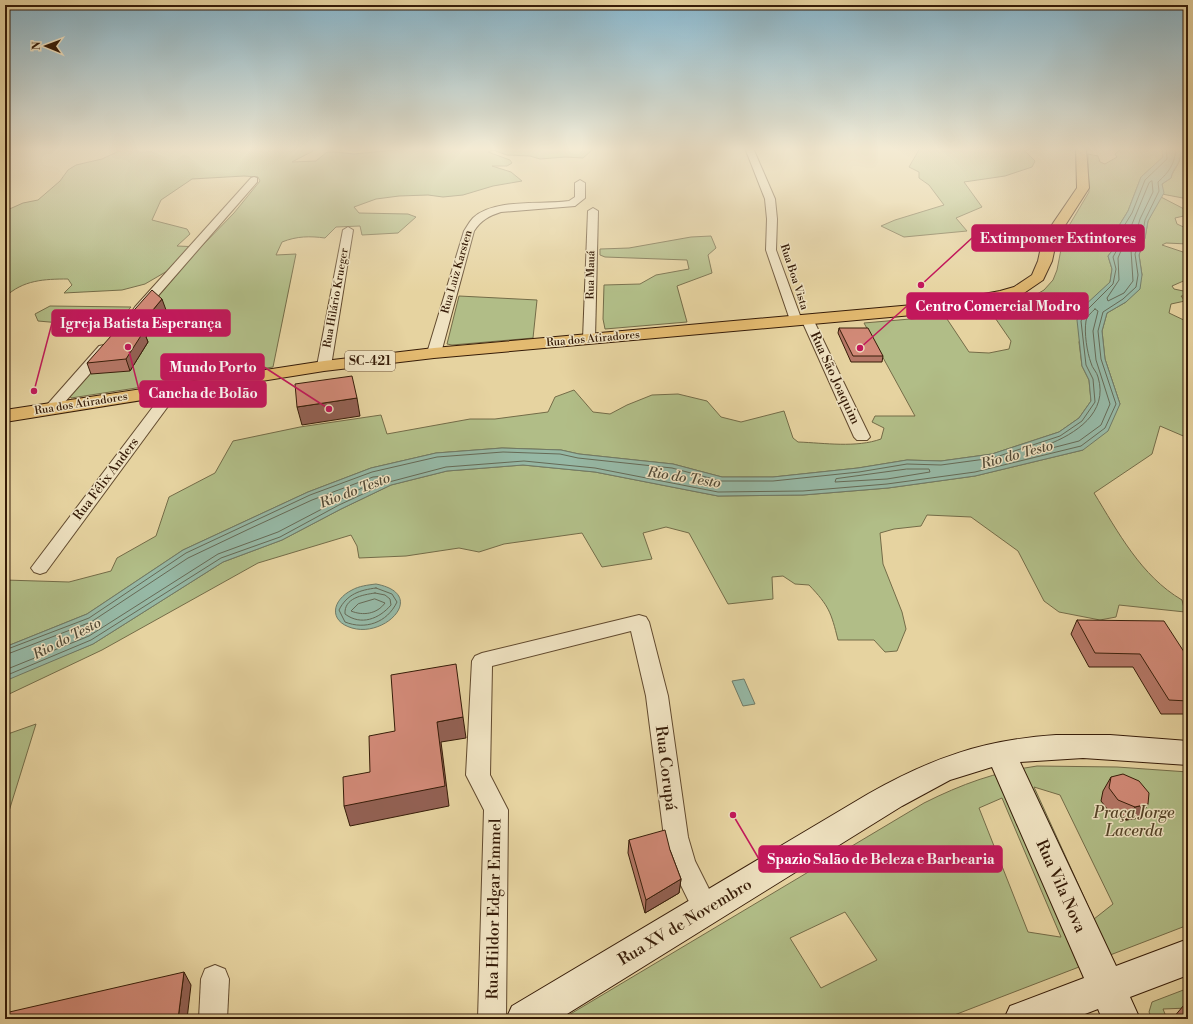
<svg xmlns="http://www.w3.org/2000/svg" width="1193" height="1024" viewBox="0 0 1193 1024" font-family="'Libre Bodoni',serif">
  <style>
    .green { fill: #b1bd87; stroke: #746c48; fill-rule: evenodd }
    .water { fill: #96b8a5; stroke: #707a66 }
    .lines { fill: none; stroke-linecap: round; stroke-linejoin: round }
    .shore { stroke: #666a56; stroke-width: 1 }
    .street-casing { stroke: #624a2e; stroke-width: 2 }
    .secondary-casing { stroke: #361c08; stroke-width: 2 }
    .primary-casing { stroke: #361c08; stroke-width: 2 }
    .street { fill: #efe2c1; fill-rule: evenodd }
    .secondary { fill: #efe2c1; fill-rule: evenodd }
    .primary { fill: #e3ba70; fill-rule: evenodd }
    .wall { fill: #b57767; stroke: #361c08 }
    .shaded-wall { fill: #936154; stroke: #361c08 }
    .building { fill: #d28a78; stroke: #361c08 }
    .labels { text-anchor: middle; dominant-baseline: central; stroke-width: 3; stroke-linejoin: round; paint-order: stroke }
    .far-street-label { font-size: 11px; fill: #361c08; stroke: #efe2c1 }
    .shield { fill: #efe2c1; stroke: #6e5740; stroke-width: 1 }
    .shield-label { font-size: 12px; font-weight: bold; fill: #361c08 }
    .street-label { font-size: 13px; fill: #361c08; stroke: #efe2c1 }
    .water-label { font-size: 14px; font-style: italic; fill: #534b37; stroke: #efe2c1 }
    .near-street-label { font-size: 16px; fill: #361c08; stroke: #efe2c1 }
    .near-park-label { font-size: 16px; font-style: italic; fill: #554428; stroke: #efe2c1 }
    .leader { fill: none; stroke: #c2185b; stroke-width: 1.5 }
    .callout-dot { fill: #c2185b; stroke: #efe2c1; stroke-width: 1.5 }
    .callout { fill: #c2185b; stroke: #c2185b; stroke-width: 1.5 }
    .callout-label { font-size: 14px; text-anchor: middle; font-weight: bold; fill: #fff }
  </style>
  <rect width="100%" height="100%" fill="#e6d3a0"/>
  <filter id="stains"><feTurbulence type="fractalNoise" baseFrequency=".005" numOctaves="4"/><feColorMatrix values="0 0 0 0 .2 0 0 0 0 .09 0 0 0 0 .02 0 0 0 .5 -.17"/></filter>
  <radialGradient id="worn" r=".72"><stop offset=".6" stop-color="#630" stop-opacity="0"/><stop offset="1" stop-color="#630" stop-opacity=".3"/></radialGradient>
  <g class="green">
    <path d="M 119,148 L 215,148 L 224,150 L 235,148 L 311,148 L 313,151 L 292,162 L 316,161 L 327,152 L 336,152 L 354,154 L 416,148 L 592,148 L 591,151 L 583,158 L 565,157 L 540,159 L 530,156 L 507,155 L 493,150 L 488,152 L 510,160 L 512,163 L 507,166 L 492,166 L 511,172 L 522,181 L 493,186 L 463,195 L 443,197 L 428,195 L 399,196 L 376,199 L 354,207 L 359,213 L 408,214 L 416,217 L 398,233 L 362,235 L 360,226 L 336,227 L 325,238 C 310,236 297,236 282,242 L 276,255 L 296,254 L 273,367 L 71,398 L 70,396 L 181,263 L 145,284 L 122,290 L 64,293 L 72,285 L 68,279 C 44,279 23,280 5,297 L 5,211 L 23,203 L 38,200 L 60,181 L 68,170 L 76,165 L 102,159 L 117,152 ZM 244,176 L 258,177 L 260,181 L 234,213 L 201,247 L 177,246 L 190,234 L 187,229 L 152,220 L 161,200 L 192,179 Z"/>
    <polygon points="920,148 1022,148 1035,161 1032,167 1005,176 964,182 982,207 956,218 967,231 904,237 881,226 895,220 944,205 929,185 919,178 919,172 909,167"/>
    <path d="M 1122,148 L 1162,148 L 1163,157 L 1141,177 L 1128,211 L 1120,224 L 1115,247 L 1108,256 L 1112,269 L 1110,282 L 1100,293 L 1079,342 L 1082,366 L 1089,380 L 1091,401 L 1079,418 L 1059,432 L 992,454 L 941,461 L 907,460 L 858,468 L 773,477 L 722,477 L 673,464 L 579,454 L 561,450 L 502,448 L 436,453 L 371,468 L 308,492 L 183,550 L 87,614 L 5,647 L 5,580 L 69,582 L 111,571 L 117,558 L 156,536 L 169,497 L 215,473 L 233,441 L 300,427 L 381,415 L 387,434 L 470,419 L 495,419 L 548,412 L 555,397 L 574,390 L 593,412 L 610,414 L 627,405 L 652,395 L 678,394 L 707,401 L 721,417 L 741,422 L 784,411 L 793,438 L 798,442 C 825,443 856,448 881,439 L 884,428 L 872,422 L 875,416 L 915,416 L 864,323 L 945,316 L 969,352 L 989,353 L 1009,349 L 1011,341 L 991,312 L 1032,297 L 1044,290 L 1053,280 L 1057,270 L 1064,234 L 1089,192 L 1088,154 L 1098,156 L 1100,162 L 1105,164 L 1117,157 L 1115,154 Z"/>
    <path d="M 1180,148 L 1188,148 L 1188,199 L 1162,194 L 1162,184 L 1171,178 C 1173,168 1183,164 1180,148 Z"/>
    <path d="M 1161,197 L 1188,211 L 1188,215 L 1175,218 L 1177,224 L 1188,229 L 1188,244 L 1166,243 L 1162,245 L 1183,252 L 1187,257 L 1188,264 L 1186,270 L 1188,279 L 1172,286 L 1174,289 L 1188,292 L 1188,296 L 1181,296 L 1185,301 L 1171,304 L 1169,313 L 1188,322 L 1188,438 L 1160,426 L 1152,454 L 1094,493 C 1118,532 1141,576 1182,600 L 1185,612 L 1119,605 L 1116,617 L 1100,620 L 1059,612 L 1044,601 L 1018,551 L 971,517 L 927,515 L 921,526 L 894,529 L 880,533 L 883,564 L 902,612 L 906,629 L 897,651 L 885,652 L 874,640 L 838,640 C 831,612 829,606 809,585 L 795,584 L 783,576 L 772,577 L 773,599 L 728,604 L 689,533 L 666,527 L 643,533 L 652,559 L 602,567 L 582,533 L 504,544 L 479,552 L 459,548 L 406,556 L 359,558 L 357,546 L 351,535 L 258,563 L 102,650 L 5,696 L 5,681 L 11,677 L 93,644 L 223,562 L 282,540 L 341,509 L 391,485 L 447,471 L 523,465 L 595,472 L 718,496 L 803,495 L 888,488 L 975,476 L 1083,450 L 1120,404 L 1105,359 L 1102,331 L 1107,313 L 1126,302 L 1142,275 L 1139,255 L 1145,238 L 1148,221 Z"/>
    <polygon points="711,236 716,248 708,255 712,273 677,286 687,322 605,329 603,319 604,285 640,284 656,275 689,269 687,260 605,257 600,255 600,249 629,248 691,237"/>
    <polygon points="459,296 537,300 533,338 452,345 447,344"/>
    <polygon points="50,306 131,307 111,329 72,324 38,321 35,314"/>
    <polygon points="36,724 5,824 5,735"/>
    <path d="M 1037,766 L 1117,767 L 1188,772 L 1188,925 L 944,1019 L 562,1019 L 924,803 C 962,784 995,772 1037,766 ZM 1034,787 L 1060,795 L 1113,904 L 1094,919 ZM 1002,798 L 1061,937 L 1060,937 L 1028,932 L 979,808 ZM 845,912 L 877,960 L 821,988 L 790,938 Z"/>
    <polygon points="1186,989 1188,1008 1163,1009 1167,1019 1152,1019 1149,1012 1152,1002"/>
  </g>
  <g class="water">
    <path d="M 1162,148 L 1180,148 C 1183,164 1172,168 1171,178 L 1162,184 L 1164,193 L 1148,221 L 1145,238 L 1139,255 L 1142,275 L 1140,289 L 1126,302 L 1107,313 L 1102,331 L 1105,359 L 1120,404 L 1108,431 L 1083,450 L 975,476 L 888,488 L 803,495 L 718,496 L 595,472 L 523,465 L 447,471 L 391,485 L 341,509 L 282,540 L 223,562 L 93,644 L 5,681 L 5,647 L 87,614 L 183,550 L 308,492 L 371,468 L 436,453 L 502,448 L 561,450 L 579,454 L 673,464 L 722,477 L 773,477 L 858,468 L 907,460 L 941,461 L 992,454 L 1059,432 L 1079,418 L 1091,401 L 1089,380 L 1082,366 L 1077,320 L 1083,307 L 1110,282 L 1112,269 L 1108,256 L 1115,247 L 1120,224 L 1128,211 L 1141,177 L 1163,157 Z"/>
    <path d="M 376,584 C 428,594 386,638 352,628 C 328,621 332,600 352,590 C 359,586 368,585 376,584 Z"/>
    <polygon points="744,679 755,704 743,706 732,681"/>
  </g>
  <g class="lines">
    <g class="shore">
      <polygon points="1152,181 1153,192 1140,219 1131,250 1133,281 1124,293 1108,301 1107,298 1119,280 1118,258 1149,183"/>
      <path d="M 1095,309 L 1098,311 L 1093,331 L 1096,360 L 1110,404 L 1101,425 L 1079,441 L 1048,449 L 1047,445 C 1075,434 1109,413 1098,377 C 1097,372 1092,368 1091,363 C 1087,352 1084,333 1086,321 C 1087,316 1092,312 1095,309 Z"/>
      <polygon points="907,469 929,469 930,472 887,479 835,482 836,479"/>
      <path d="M 376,588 L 392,594 L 397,602 C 387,623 365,630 345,622 L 339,610 C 347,594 360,590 376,588 Z"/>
      <path d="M 375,593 L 385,595 L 390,599 L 391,605 C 379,619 361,626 345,614 C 344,598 362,595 375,593 Z"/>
      <path d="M 375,599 L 385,603 C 377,614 363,616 351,611 L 358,604 Z"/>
      <polyline points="5,650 89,618 186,553 310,495 372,472 437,457 503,452 560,454 578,458 672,468 721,481 773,481 859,472 907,464 941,465 993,458 1060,436 1082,421 1095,402 1093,379 1086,365 1081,321 1087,310 1113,284 1116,269 1113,257 1118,248 1124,226 1132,213 1145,180 1167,159 1166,148"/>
      <polyline points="5,655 91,622 188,558 249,529 312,500 373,477 385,476 278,532 218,554 89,636 5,670"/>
      <path d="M 5,676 L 91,640 L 221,558 L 280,537 L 339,505 L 389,482 L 446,467 L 524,461 L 595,468 L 718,492 L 803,491 L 887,484 L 975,472 L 1081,446 L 1105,428 L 1116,404 L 1101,359 L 1098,331 L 1103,312 L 1123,299 L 1136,287 L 1138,275 L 1135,254 L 1142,237 L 1145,220 L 1159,191 L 1158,182 C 1169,172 1175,164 1176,148"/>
    </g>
    <defs>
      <g id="street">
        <polygon points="5,148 10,148 5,152"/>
        <polygon points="745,148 753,148 775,199 777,219 776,250 801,318 807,315 813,319 870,437 867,440 857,440 854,437 802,321 796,324 790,320 766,250 767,219 765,199"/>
        <polygon points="254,177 257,178 257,182 143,313 135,313 133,310 135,307 251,178"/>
        <path d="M 580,180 L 585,183 L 585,198 L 575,206 L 501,212 C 489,216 481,220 474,231 L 441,353 L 439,356 L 429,356 L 427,353 L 464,231 C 467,227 469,222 473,218 C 494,198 542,205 569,201 L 575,197 L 575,183 Z"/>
        <polygon points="593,208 598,211 595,339 589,343 583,339 588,211"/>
        <polygon points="348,227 353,230 331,366 329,369 319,369 317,366 343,230"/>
        <polygon points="104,345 109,346 111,349 109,352 56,412 46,412 44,409 46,406 99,346"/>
        <polygon points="173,386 178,387 180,390 46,572 40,574 34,572 31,568 34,564 168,387"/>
        <polygon points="639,615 646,617 649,622 668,696 688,837 695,861 719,909 715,918 706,922 697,918 670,863 664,837 646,696 631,631 492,666 490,775 508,810 506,1019 478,1019 484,810 466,775 472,661 475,656 482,653"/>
        <polygon points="215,965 225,969 229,979 227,1019 199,1019 201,979 205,969"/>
      </g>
      <path id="secondary" d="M 1056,735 L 1110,735 L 1188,741 L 1188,765 L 1083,758 L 1020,762 L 1116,966 L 1188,939 L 1188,975 L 1130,997 L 1140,1019 L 1102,1019 L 1098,1009 L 1072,1019 L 1004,1019 L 1010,1006 L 1084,978 L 992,767 L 950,780 L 902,806 L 559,1019 L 506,1019 L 512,1006 L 868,794 C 932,758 983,740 1056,735 Z"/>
      <polygon id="primary" points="1076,148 1086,148 1089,188 1057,238 1052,261 1043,280 1024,293 1009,298 935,313 434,358 324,371 5,422 5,410 324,361 434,348 935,303 1000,291 1014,287 1032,275 1038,261 1043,238 1077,188"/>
    </defs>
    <use href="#street" class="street-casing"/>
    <use href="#secondary" class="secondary-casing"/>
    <use href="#primary" class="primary-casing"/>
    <use href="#street" class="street"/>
    <use href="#secondary" class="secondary"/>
    <use href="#primary" class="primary"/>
  </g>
  <g class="wall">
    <polygon points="166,310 152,326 153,328 146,337 148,342 130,371 91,374 87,363"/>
    <polygon points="839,328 883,356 882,362 851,362 838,333"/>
    <polygon points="1077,620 1188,658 1188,714 1161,714 1133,667 1089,667 1071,634"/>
    <polygon points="1111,777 1148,804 1139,818 1126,820 1111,814 1101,801 1103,791"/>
    <polygon points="629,840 670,850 681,879 679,893 645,913 628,853"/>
    <polygon points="1184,1005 1188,1005 1188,1019 1174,1019 1173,1018"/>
  </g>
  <g class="shaded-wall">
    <polygon points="162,299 166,310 152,326 153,328 146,337 148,342 130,371 126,359 139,331 147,317"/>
    <polygon points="357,398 360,416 302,425 297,407"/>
    <polygon points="463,717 466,738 441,742 449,806 350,826 344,806 437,722"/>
    <polygon points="1148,804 1139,818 1126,820 1135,807"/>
    <polygon points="681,879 679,893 645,913 646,900"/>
    <polygon points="184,972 191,985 187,1019 178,1019"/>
  </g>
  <g class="building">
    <polygon points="152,290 162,299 147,317 149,317 139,331 144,331 126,359 87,363"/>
    <polygon points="839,328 868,328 883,356 853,356"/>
    <polygon points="352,376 357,398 297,407 295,384"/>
    <polygon points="1077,620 1164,621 1188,658 1188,701 1169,700 1140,654 1095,653"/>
    <polygon points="456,664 463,717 437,722 445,786 344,806 343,777 370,772 369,736 395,731 391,675"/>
    <polygon points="1123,774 1139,781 1149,793 1148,804 1135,807 1118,800 1109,788 1111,777"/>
    <polygon points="665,830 670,850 681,879 646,900 629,840"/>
    <polygon points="184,972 178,1019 5,1019 5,1013"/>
    <polygon points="1184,1005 1188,1005 1188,1014"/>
  </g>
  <linearGradient id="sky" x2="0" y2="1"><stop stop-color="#87b6cd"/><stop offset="0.51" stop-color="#f4ebd4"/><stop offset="1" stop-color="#f4ebd4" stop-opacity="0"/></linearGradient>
  <rect width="1193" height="292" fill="url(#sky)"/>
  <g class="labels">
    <g class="far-street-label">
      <text transform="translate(457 272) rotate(-74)">Rua Luiz Karsten</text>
      <text transform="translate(591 275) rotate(-89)">Rua Mauá</text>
      <text transform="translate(794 277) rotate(72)">Rua Boa Vista</text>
      <text transform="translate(336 298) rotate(-80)">Rua Hilário Krueger</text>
      <text transform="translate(593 339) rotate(-5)">Rua dos Atiradores</text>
      <text transform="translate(81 404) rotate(-9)">Rua dos Atiradores</text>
    </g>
    <rect class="shield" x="345" y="351" width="50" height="20" rx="3"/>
    <g class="shield-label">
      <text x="370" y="361">SC-421</text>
    </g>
    <g class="street-label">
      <text transform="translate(835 378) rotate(65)">Rua São Joaquim</text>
      <text transform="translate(106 479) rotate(-53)">Rua Félix Anders</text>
    </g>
    <g class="water-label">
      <text transform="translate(1017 455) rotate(-15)">Rio do Testo</text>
      <text transform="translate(684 478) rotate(9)">Rio do Testo</text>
      <text transform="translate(355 491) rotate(-21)">Rio do Testo</text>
      <text transform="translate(67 639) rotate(-27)">Rio do Testo</text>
    </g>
    <g class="near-street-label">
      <text transform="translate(666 768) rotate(83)">Rua Corupá</text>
      <text transform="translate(1061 886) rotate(66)">Rua Vila Nova</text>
      <text transform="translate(494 909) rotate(-89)">Rua Hildor Edgar Emmel</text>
      <text transform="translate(685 922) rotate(-31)">Rua XV de Novembro</text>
    </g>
    <g class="near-park-label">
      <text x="1134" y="813">Praça Jorge<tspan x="1134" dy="18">Lacerda</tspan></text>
    </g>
  </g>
  <path class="leader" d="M921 285L972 238M860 348L907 306M34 391L52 323M329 409L264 367M128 347L140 394M733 815L759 859"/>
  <g class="callout-dot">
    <circle cx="921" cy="285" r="4"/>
    <circle cx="860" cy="348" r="4"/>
    <circle cx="34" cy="391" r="4"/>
    <circle cx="329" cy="409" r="4"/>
    <circle cx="128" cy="347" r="4"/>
    <circle cx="733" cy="815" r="4"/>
  </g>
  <g class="callout">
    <rect x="972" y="225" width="172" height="26" rx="4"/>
    <rect x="907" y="293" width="181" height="26" rx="4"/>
    <rect x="52" y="310" width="178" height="26" rx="4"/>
    <rect x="161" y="354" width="103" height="26" rx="4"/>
    <rect x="140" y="381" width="126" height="26" rx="4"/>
    <rect x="759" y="846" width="243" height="26" rx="4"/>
  </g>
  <g class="callout-label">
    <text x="1058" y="243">Extimpomer Extintores</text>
    <text x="998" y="311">Centro Comercial Modro</text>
    <text x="141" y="328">Igreja Batista Esperança</text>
    <text x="213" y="372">Mundo Porto</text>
    <text x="203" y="398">Cancha de Bolão</text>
    <text x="881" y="864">Spazio Salão de Beleza e Barbearia</text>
  </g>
  <rect width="1193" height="1024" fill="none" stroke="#e6d3a0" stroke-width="20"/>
  <rect x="6" y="6" width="1181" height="1012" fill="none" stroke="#361c08" stroke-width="2"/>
  <rect x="10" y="10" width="1173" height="1004" fill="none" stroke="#361c08"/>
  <g transform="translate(46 46) rotate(271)" stroke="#efe2c1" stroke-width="3" paint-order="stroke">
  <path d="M0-3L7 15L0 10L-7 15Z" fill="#361c08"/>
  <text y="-6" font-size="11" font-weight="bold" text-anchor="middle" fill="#361c08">N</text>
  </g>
  <rect width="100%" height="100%" filter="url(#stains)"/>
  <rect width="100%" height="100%" fill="url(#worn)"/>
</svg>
